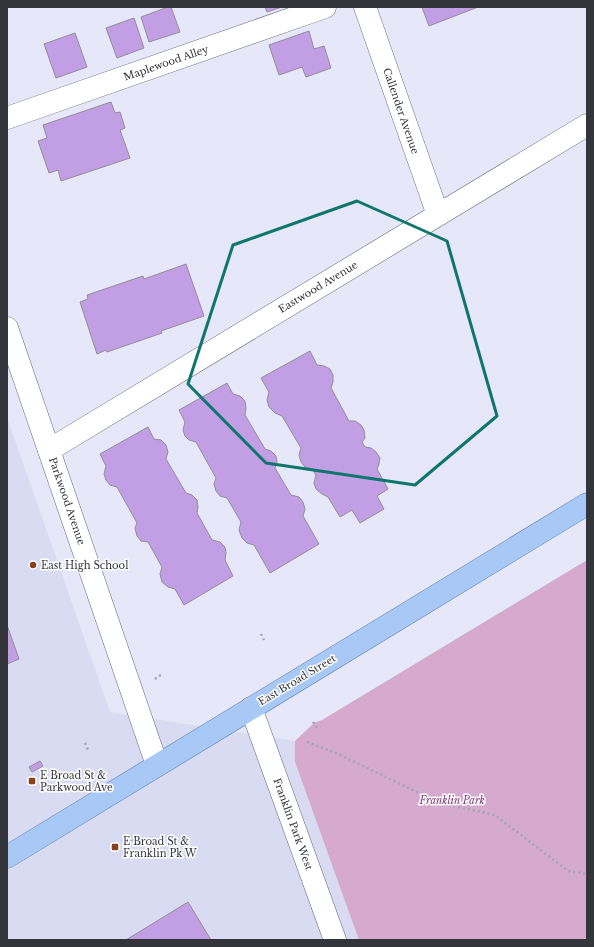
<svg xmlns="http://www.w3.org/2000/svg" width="594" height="947" viewBox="0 0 594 947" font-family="'Libre Baskerville',serif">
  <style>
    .built { fill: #d9dbf2 }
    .green { fill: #d5aace }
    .building { fill: #c29fe5; stroke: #938c9a }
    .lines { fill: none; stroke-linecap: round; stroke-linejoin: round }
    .minor-casing { stroke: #656675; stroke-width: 23 }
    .major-casing { stroke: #5a7cb0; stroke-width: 23 }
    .path { stroke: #a4a5b2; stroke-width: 2.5; stroke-dasharray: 2 3; stroke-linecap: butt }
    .minor { stroke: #fff; stroke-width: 22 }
    .major { stroke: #a8c8f5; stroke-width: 22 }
    .marked { fill: none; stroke: #0f766e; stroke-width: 3; stroke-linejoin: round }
    .poi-dot { fill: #89431c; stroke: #fff; stroke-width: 1.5 }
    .labels { text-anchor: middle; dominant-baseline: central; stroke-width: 3; stroke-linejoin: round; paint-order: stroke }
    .street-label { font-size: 10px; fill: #34343b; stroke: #fff }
    .poi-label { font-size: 10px; fill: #34343b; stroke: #fff; text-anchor: start }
    .park-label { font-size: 10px; font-style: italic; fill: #7f3376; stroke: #fff }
  </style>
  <rect width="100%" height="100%" fill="#e6e7f8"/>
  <polygon class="built" points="7,417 110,712 295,741 295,762 359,940 7,940"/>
  <polygon class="green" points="587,560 587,940 359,940 295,762 295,741 314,723 322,720"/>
  <g class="building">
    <polygon points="168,7 171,7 180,32 149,42 141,17"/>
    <polygon points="265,7 282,7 267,12"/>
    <polygon points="422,7 478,7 429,26"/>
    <polygon points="134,18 144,48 117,58 106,28"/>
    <polygon points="309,31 314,49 324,46 331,68 306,77 302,67 279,75 269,45"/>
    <polygon points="75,33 87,67 56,78 44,44"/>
    <polygon points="111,102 115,113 120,112 125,128 120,130 130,158 61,181 58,170 49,173 38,141 47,138 43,125"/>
    <polygon points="186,264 204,316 161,331 162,333 107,352 106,350 97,354 80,302 88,299 87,295 143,276 144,279"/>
    <polygon points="310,351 317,365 324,366 330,369 333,375 333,382 331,388 349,421 355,421 361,425 364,430 365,438 362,442 365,447 371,448 376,452 380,458 379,464 377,469 388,489 377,496 384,509 360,523 352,510 340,517 328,497 322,494 316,489 314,483 316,475 312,469 305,467 301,462 299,455 301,448 282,416 275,413 269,407 267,400 269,392 261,378"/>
    <polygon points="227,383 233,394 240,396 245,401 246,408 245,415 265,449 271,451 276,456 277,462 275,468 291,495 299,497 303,502 305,509 303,516 319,544 270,573 254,545 247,543 242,538 239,530 241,522 227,498 220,496 216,491 214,484 216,478 196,442 189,440 185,436 183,430 185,422 179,410"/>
    <polygon points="148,427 154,439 161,440 166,445 168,452 166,459 186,493 192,495 197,500 198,507 197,513 212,540 220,542 225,547 226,553 225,560 233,576 184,605 175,589 168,587 162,582 160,574 162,567 148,542 141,541 137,536 135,528 137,523 117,487 110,485 106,480 104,474 106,466 100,454"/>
    <polygon points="7,625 19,659 7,664"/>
    <polygon points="40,761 43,766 32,772 29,767"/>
    <polygon points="188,902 211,940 126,940"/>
  </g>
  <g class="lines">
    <defs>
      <g id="minor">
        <polyline points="365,7 438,215"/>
        <polyline points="7,118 325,7"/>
        <polyline points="7,328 157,765"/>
        <polyline points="49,450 587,125"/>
        <polyline points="251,708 335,940"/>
      </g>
      <polyline id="major" points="7,857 587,504"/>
    </defs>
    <use href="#minor" class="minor-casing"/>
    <use href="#major" class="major-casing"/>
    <g class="path">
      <polyline points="261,634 264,640"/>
      <polyline points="155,679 161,675"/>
      <polyline points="313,722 317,728"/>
      <polyline points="307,742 336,753 440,803 495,815 568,871 587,874"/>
      <polyline points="85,743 88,750"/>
      <polyline points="130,835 132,841"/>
    </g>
    <use href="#minor" class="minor"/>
    <use href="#major" class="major"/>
  </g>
  <path class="marked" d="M 357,201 L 447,241 L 497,416 L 415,485 L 266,463 L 188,384 L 233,245 Z"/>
  <g class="poi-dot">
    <circle cx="33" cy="565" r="4"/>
    <rect x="28" y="777" width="8" height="8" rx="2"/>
    <rect x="111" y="843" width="8" height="8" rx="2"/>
  </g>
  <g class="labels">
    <g class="street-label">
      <text transform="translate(166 63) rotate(-19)">Maplewood Alley</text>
      <text transform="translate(401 111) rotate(71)">Callender Avenue</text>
      <text transform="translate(318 287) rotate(-31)">Eastwood Avenue</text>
      <text transform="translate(67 501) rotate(71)">Parkwood Avenue</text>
      <text transform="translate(297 680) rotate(-31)">East Broad Street</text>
      <text transform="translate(293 824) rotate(70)">Franklin Park West</text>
    </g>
    <g class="poi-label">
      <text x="41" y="565">East High School</text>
      <text x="40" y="775">E Broad St &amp;<tspan x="40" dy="12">Parkwood Ave</tspan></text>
      <text x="123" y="841">E Broad St &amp;<tspan x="123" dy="12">Franklin Pk W</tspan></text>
    </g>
    <g class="park-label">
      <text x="452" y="800">Franklin Park</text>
    </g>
  </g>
  <rect width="594" height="947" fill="none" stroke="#34343b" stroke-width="16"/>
</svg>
